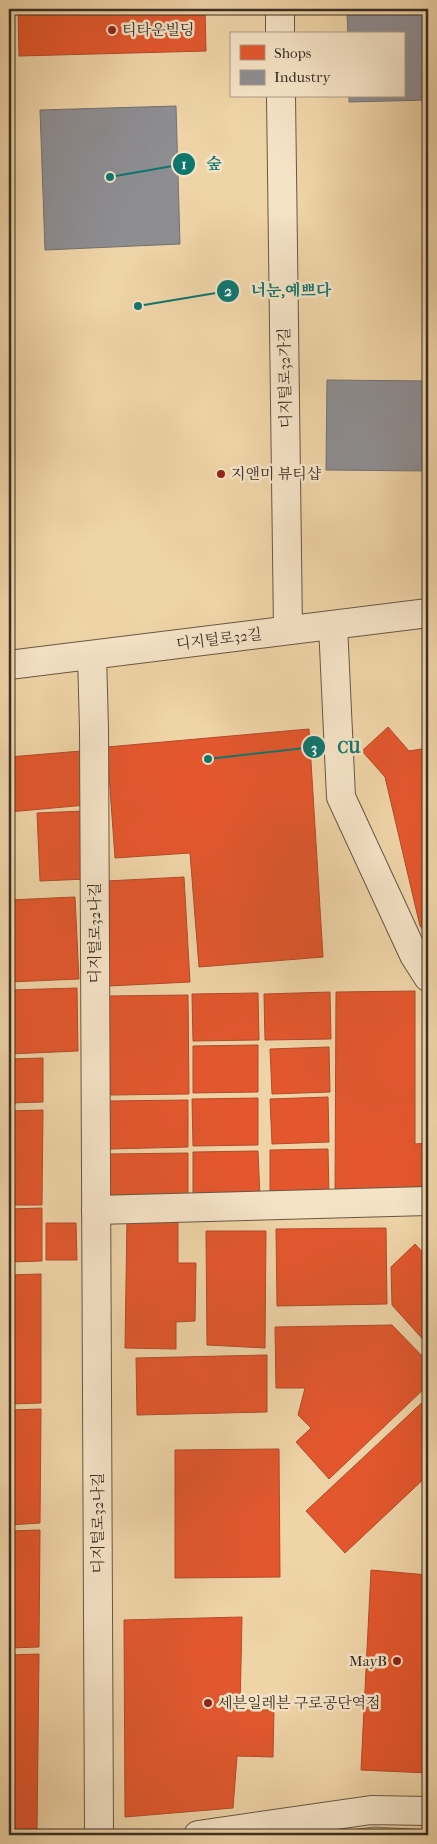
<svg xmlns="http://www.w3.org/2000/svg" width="437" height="1844" viewBox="0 0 437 1844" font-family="'IM FELL French Canon','Noto Serif KR',serif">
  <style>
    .green { fill: #d0b892; stroke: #84745c }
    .shops { fill: #e4572e; stroke: #b14b2b }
    .industry { fill: #8d8d92; stroke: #747171 }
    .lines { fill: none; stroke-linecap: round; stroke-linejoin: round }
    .minor-casing { stroke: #665846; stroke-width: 30 }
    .minor { stroke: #f5e3c6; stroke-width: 28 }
    .poi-dot { fill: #8f2418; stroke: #f5e3c6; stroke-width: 2 }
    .labels { text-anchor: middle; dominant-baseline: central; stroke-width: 5; stroke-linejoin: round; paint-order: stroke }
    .poi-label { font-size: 15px; fill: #392f25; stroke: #f5e3c6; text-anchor: start }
    .street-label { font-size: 15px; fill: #392f25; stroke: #f5e3c6 }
    .leader { fill: none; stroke: #0f766e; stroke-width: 2 }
    .callout-dot { fill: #0f766e; stroke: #f5e3c6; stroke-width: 2 }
    .mark-label { font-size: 15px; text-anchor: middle; font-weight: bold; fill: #fff }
    .callout-label { font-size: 16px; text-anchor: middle; font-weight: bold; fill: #0f766e; stroke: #f5e3c6; stroke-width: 5; stroke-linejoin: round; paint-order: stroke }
  </style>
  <rect width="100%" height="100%" fill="#efd4a8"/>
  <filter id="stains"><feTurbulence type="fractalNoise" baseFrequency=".004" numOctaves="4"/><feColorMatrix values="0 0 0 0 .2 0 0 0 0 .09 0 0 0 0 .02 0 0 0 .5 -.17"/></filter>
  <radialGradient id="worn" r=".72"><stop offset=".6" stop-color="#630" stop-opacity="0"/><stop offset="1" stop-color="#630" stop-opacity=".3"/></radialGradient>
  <polygon class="green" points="374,1827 428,1830 428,1835 311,1835"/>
  <g class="shops">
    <polygon points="18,9 205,9 206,51 19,56"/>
    <polygon points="388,727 409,751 428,748 428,935 420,926 385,777 362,751"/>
    <polygon points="309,729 323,957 199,967 190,853 115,858 107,747"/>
    <polygon points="81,751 86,805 9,812 9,757"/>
    <polygon points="84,811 87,879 40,881 37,813"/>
    <polygon points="184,877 190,982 109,986 107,881"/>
    <polygon points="75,897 79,979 9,982 9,900"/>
    <polygon points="77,988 78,1051 9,1054 9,990"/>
    <polygon points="415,991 415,1144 428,1143 428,1193 335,1197 336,992"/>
    <polygon points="330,992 331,1039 265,1040 264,994"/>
    <polygon points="258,993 259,1040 193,1041 192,994"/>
    <polygon points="188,995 189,1094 110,1095 109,996"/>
    <polygon points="258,1045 258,1092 193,1093 193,1046"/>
    <polygon points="329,1047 330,1092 272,1094 270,1049"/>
    <polygon points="43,1058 43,1102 9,1103 9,1059"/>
    <polygon points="328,1097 329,1142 272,1144 270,1099"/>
    <polygon points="258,1098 258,1145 193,1146 192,1099"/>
    <polygon points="188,1100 188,1147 110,1149 109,1101"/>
    <polygon points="43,1110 42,1205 9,1205 9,1111"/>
    <polygon points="328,1149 329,1195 270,1196 270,1150"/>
    <polygon points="258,1151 260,1198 193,1199 193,1152"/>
    <polygon points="188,1153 188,1200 119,1204 110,1195 109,1154"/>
    <polygon points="42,1208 42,1261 9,1262 9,1209"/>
    <polygon points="127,1217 178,1218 178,1263 196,1263 195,1321 176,1322 176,1349 125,1348"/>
    <polygon points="46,1223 76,1223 77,1260 46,1260"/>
    <polygon points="386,1228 387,1304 277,1306 276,1229"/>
    <polygon points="206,1231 266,1231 265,1348 207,1345"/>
    <polygon points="415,1244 428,1258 428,1345 392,1305 391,1267"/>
    <polygon points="41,1274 41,1403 9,1404 9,1275"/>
    <polygon points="392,1325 428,1362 428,1385 329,1479 296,1442 311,1428 298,1415 305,1388 276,1388 275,1327"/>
    <polygon points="267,1355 267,1412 137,1415 136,1358"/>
    <polygon points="428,1397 428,1475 345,1553 306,1511"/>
    <polygon points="41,1409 40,1523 9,1525 9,1410"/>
    <polygon points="279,1449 280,1577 175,1578 175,1450"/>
    <polygon points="40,1530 39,1647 9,1648 9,1531"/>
    <polygon points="371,1570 428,1575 428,1773 361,1770"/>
    <polygon points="242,1617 240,1710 274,1710 273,1757 237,1756 233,1808 125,1817 124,1620"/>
    <polygon points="39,1654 37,1832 36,1835 11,1835 9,1833 9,1655"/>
  </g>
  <g class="industry">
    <polygon points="428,12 428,100 349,102 349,96 403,96 403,34 348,34 347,14"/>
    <polygon points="176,106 180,244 45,250 40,110"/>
    <polygon points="327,380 428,381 428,471 326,470"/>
  </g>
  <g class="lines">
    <defs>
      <g id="minor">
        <polyline points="280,9 280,34"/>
        <polyline points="281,96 288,630"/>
        <polyline points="333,625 341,797 414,955 428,977"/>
        <polyline points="92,655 94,729 99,1835"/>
        <polyline points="9,665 428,613"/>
        <polyline points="96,1210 428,1201"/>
        <polyline points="198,1835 371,1810 428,1811"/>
      </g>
    </defs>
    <use href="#minor" class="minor-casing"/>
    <use href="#minor" class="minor"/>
  </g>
  <g class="poi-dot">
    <circle cx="112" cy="30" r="5"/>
    <circle cx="221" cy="474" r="5"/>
    <circle cx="397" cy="1661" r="5"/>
    <circle cx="208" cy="1703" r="5"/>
  </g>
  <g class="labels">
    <g class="poi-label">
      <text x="122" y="30">티타운빌딩</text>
      <text x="231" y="474">지앤미 뷰티샵</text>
      <text x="387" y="1661" text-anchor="end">MayB</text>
      <text x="218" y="1703">세븐일레븐 구로공단역점</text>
    </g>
    <g class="street-label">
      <text transform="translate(285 378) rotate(-91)">디지털로32가길</text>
      <text transform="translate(219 639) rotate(-7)">디지털로32길</text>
      <text transform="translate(95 933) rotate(-90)">디지털로32나길</text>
      <text transform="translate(98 1523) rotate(-90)">디지털로32나길</text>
    </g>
  </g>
  <path class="leader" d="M110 177L184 164M138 306L228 291M208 759L314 747"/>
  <g class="callout-dot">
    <circle cx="110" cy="177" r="5"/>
    <circle cx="138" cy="306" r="5"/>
    <circle cx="208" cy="759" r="5"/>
    <circle cx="184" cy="164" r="12"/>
    <circle cx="228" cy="291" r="12"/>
    <circle cx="314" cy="747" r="12"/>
  </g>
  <g class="mark-label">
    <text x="184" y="169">1</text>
    <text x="228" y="296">2</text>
    <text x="314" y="753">3</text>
  </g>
  <g class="callout-label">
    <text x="214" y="169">숲</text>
    <text x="291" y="296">너눈,예쁘다</text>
    <text x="349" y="753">CU</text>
  </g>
  <rect width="437" height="1844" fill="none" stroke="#efd4a8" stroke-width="30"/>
  <rect x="10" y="10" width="417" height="1824" fill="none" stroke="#392f25" stroke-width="2.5"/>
  <rect x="15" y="15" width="407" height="1814" fill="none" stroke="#392f25"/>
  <rect x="230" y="32" width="175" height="65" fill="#f5e3c6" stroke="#aa9b86"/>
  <rect x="240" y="45" width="25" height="15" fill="#e4572e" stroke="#aa9b86"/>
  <text x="274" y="58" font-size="15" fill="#392f25">Shops</text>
  <rect x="240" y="70" width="25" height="15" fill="#8d8d92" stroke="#aa9b86"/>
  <text x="274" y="82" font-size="15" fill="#392f25">Industry</text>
  <rect width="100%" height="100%" filter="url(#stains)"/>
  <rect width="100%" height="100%" fill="url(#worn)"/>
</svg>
